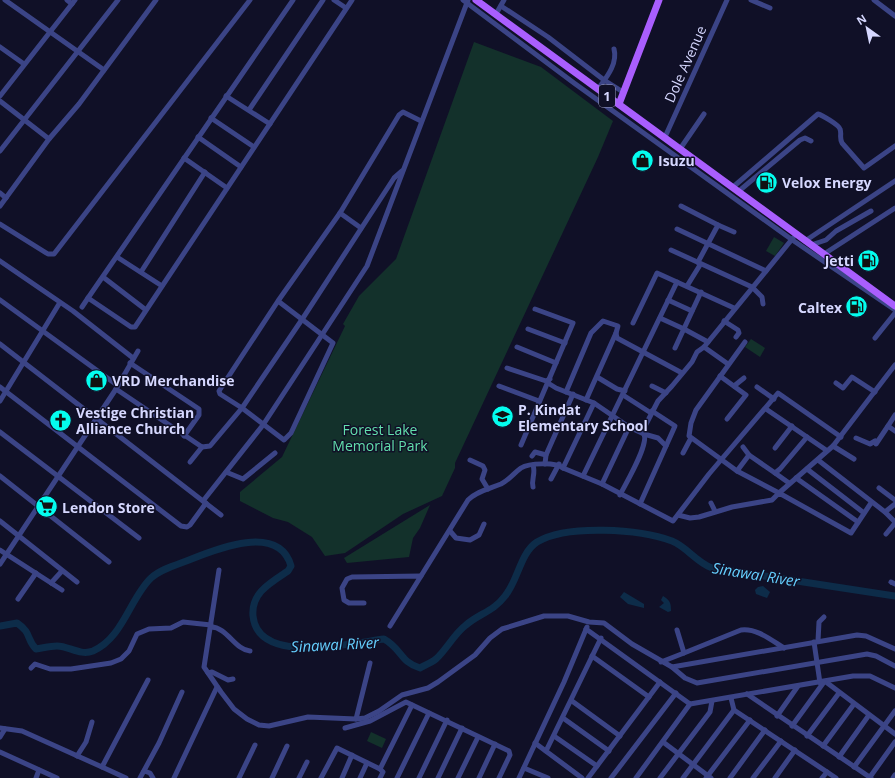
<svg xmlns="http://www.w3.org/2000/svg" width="895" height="778" viewBox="0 0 895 778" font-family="'Open Sans',sans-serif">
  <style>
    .green { fill: #13312b }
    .water { fill: #0d2c49 }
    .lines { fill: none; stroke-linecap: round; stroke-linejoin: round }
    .river { stroke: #0d2c49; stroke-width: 7 }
    .minor { stroke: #3b4486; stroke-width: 5 }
    .major { stroke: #a95efe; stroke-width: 7 }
    .labels { text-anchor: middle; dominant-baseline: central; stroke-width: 3; stroke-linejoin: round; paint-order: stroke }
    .shield { fill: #101027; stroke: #9b9cbe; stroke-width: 1 }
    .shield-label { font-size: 13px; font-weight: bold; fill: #d6d8ff }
    .street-label { font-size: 14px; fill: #d6d8ff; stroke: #101027 }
    .poi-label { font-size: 14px; font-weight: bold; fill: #d6d8ff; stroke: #101027; text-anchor: start }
    .park-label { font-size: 14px; fill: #62dfac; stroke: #101027 }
    .water-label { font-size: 15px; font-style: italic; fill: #65cffe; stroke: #101027 }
  </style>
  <rect width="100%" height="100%" fill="#101027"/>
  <g class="green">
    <polygon points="474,42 541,67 613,121 598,157 455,463 455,468 442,496 403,514 345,553 325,556 312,537 288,522 273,518 240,501 240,492 282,457 345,326 343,324 359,296 396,259"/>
    <polygon points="774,237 784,243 775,256 766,251"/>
    <polygon points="751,339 765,348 760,357 745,347"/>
    <polygon points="430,505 420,528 413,538 409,557 347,563 344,558"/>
    <polygon points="371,732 386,739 382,748 367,741"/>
  </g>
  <g class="water">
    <polygon points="763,586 770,592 767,598 756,594 755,590 758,587"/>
    <polygon points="624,592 644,604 644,608 628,604 620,597"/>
    <path d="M 663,596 C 670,600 671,603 671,611 L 668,612 L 659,607 L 664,603 L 661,600 Z"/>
  </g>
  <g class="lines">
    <path class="river" d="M 0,626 L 17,623 C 32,633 26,639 36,649 C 43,648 50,646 57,646 C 69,646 80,656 93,651 C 123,638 130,598 151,578 C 161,569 176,565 189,560 C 216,549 279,523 291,566 L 288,571 C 270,583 251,593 253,616 C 258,666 352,643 384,639 C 402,649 400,662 420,668 C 425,665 431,663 436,659 C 447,649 454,634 466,625 C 480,613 493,612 505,596 C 518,581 520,553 537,542 C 567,524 640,529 672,541 C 687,547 696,562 712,568 L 895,596"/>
    <g class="minor">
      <polyline points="5,0 104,70"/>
      <polyline points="67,0 72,4"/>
      <polyline points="293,0 88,298 131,327 135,327 352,0"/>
      <polyline points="334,0 346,8"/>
      <polyline points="463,0 574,83 791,239 895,310"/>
      <polyline points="751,0 770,8"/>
      <polyline points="874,0 895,16"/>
      <polyline points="501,6 548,37 604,80 623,92"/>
      <polyline points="496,14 504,0"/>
      <polyline points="0,47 24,64"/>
      <path d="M 598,89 C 606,78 618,64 614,49"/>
      <polyline points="0,96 75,0"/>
      <polyline points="226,96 270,124"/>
      <polyline points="0,101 49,139"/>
      <polyline points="249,110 323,0"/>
      <polyline points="211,118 254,147"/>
      <polyline points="198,137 241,167"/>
      <polyline points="665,137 727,0"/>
      <polyline points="680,149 704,114"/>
      <polyline points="0,151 118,0"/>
      <polyline points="184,158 227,188"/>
      <path d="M 733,187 L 818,114 C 822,115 839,125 840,129 C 842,134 839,137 842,143 L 864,168 L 895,146"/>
      <polyline points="739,191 800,140 805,138 811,141"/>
      <polyline points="0,193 6,198"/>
      <polyline points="0,206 49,139 79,104 156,0"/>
      <polyline points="681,206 718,225 698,262 700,265 687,286"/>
      <polyline points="340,213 361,228"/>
      <polyline points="0,224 48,254 54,254 250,0"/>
      <polyline points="718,225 734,232"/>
      <polyline points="677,229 766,271"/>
      <polyline points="805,241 895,181"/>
      <polyline points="811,245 826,240 836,231 871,211"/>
      <polyline points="671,250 752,287 762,297 763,304"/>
      <polyline points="824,254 895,208"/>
      <polyline points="117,257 162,286"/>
      <polyline points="0,261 73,311 133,358"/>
      <polyline points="141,272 205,172"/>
      <polyline points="103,277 146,310"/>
      <polyline points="0,300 117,385"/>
      <polyline points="668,300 692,311"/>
      <polyline points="278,301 333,343 291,433 284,440 242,408 220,394 219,391 278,301 340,213 399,115 403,112 421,121"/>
      <polyline points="82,307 88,298"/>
      <polyline points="660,318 684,329 708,342"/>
      <polyline points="724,321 738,330 739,333 736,337"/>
      <polyline points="633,323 657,273 734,308"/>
      <polyline points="528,329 565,343"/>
      <polyline points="875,338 895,313"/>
      <polyline points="745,342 696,410 691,423 689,436 737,471 779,493 833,446 895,365"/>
      <polyline points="0,344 221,515"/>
      <polyline points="517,347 556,363"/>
      <polyline points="704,347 728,364"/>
      <polyline points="675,348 701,292"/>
      <polyline points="130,363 199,409 199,415 184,436"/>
      <polyline points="507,368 546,381 550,379"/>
      <polyline points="720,376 746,395 727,419"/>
      <polyline points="597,377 617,389 625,391"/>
      <path d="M 548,383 L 556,388 L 594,403 L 629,427 L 644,434 C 649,445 626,483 620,495"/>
      <polyline points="836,383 843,388 852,377 875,392"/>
      <polyline points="499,386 539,401"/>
      <polyline points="652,386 666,393"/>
      <polyline points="734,386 744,378"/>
      <polyline points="0,387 181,526 187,527 190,525 206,503"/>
      <polyline points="757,387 774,399"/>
      <polyline points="116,389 202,447 210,446 242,408 303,318 394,178 402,171"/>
      <polyline points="566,392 591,333 603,321 618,326 616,333 617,338 682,373"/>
      <polyline points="623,395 651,413"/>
      <polyline points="586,400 616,333"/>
      <polyline points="0,401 59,304"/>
      <polyline points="766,409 826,450"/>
      <polyline points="895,415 888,426 895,431"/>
      <polyline points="0,432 139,538"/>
      <polyline points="642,432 658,401 672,386 692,362 697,352 704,347 793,238"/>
      <polyline points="644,434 658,438 666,446"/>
      <polyline points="856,438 870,444 875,441 876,444 888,426"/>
      <polyline points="521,445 573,323 535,309"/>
      <polyline points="833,446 854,459"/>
      <polyline points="743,447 749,455"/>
      <polyline points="775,448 792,426"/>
      <polyline points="683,453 691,438"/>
      <polyline points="532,456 535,452 546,455"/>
      <polyline points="470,460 483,466 485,470 482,479 488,489"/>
      <polyline points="818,460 885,512 895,522"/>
      <polyline points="190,462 202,447"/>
      <polyline points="545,464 546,455 573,394"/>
      <polyline points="563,468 602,484 673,521 709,474 778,393 841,437"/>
      <polyline points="807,469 864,513"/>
      <polyline points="737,471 749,455 775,473 780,469 807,437"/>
      <polyline points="226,472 243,479 275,453"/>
      <polyline points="775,473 789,483"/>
      <polyline points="0,476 109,562"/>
      <polyline points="583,476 677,282"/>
      <polyline points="796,478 858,522"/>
      <polyline points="551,479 559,464"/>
      <polyline points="602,484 629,427"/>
      <path d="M 533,487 C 531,479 536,474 533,465"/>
      <polyline points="879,488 895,500"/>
      <polyline points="203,501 263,425 367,266 468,0"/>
      <polyline points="711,503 715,511"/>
      <polyline points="640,504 675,426 652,411"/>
      <polyline points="885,512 895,504"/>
      <polyline points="678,515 690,518 699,517 732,507 772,500 779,493 851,533 871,503"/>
      <polyline points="0,521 77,582"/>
      <polyline points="450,531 456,538 470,540 479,535 484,524"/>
      <polyline points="886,534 895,523"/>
      <polyline points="0,550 62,590"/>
      <polyline points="0,564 116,389 138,351"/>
      <polyline points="219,570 204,667 221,692 234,709 247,719 259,725 269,726 308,717 356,719 365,718 379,711 402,695 428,688 438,682 475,655 490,638 502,629 544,616 568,616 589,622 604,623 632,644 672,667 857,635 866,636 895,649"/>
      <path d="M 421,576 L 468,500 C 477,491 489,489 501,484 C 509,480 514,473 521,468 C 529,463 556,462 563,468 L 594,403"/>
      <polyline points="891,582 895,584"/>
      <polyline points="51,583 62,571"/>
      <polyline points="18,599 36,573"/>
      <polyline points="364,603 349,603 344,600 342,588 347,579 352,577 421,576 390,626"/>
      <path d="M 211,627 C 227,627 235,650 250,651"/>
      <polyline points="586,629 690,704 853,676 870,676 895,688"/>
      <polyline points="818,641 819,622 824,617"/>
      <polyline points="814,642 820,683"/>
      <path d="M 684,653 L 741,630 C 757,628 771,640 784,648"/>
      <polyline points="592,656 649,697"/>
      <polyline points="661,662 684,653 677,630"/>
      <polyline points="672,667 685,678 697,683 867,654 876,656 895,666"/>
      <polyline points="31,668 35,664 50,669 71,669 111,663 121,659 129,651 137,634 149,629 171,628 183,622 211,625"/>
      <polyline points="208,673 212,672 228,680 233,679"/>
      <polyline points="826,682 895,734"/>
      <polyline points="747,694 871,778"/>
      <polyline points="572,701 620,736"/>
      <polyline points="734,710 836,778"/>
      <polyline points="777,716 798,686"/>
      <polyline points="563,718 609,751"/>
      <polyline points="356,719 370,663"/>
      <polyline points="792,726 824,682"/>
      <polyline points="0,728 22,731 102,767 148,680"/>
      <polyline points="345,728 370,721 406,702 509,751 510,755 499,778"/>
      <polyline points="554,736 597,766"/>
      <polyline points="807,736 839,693"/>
      <polyline points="0,737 5,729"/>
      <polyline points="663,742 711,778"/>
      <polyline points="535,743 582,778"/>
      <polyline points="823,746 854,704"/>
      <polyline points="546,751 601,638"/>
      <polyline points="0,752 57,778"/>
      <polyline points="77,756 86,742 92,722"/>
      <polyline points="839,757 869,715"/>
      <polyline points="102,767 126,778"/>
      <polyline points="854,767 895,711"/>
      <polyline points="524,768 548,778"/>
      <polyline points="380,769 412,705"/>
      <polyline points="144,771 150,773 153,778"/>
      <polyline points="870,777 895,742"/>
      <polyline points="36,778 39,770"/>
      <polyline points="140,778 159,743 182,692"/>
      <polyline points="174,778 217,687"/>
      <polyline points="239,778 255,745"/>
      <polyline points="272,778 287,746"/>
      <polyline points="299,778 307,762"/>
      <polyline points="321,778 337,748 380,769 383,772 380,778"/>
      <polyline points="342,778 352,755"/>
      <polyline points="360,778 367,763"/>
      <polyline points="397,778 429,713"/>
      <polyline points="419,778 447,720"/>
      <polyline points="438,778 462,728"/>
      <polyline points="458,778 478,737"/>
      <polyline points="479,778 495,744"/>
      <polyline points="519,778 564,682 587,627"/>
      <polyline points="588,778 660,682"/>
      <polyline points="611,778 676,693"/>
      <polyline points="636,778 690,704"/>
      <polyline points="660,778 710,712 712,701"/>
      <polyline points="683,778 734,710 731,698"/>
      <polyline points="706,778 750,720"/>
      <polyline points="730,778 765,730"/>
      <polyline points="753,778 781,741"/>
      <polyline points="775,778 795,750"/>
      <polyline points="822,778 827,772"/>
      <polyline points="893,778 895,775"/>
    </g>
    <g class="major">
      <polyline points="476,0 895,306"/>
      <polyline points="619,104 659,0"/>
    </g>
  </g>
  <defs>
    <symbol id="shop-disc" viewBox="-11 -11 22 22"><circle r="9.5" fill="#04fdef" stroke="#101027"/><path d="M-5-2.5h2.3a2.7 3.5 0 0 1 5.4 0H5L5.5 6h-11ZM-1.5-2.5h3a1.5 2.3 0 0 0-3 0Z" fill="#111"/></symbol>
    <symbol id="fuel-disc" viewBox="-11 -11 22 22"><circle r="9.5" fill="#04fdef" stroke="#101027"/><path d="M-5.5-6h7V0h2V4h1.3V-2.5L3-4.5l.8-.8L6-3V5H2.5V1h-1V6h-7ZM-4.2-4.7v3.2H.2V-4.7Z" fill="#111"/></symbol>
    <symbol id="school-disc" viewBox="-11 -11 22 22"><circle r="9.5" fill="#04fdef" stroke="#101027"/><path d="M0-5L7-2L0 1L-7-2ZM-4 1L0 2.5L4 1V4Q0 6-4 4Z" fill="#111"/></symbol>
    <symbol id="church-disc" viewBox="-11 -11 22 22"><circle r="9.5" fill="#04fdef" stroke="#101027"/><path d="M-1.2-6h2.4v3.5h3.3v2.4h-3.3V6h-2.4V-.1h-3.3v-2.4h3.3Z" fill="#111"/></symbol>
    <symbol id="supermarket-disc" viewBox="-11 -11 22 22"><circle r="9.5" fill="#04fdef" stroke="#101027"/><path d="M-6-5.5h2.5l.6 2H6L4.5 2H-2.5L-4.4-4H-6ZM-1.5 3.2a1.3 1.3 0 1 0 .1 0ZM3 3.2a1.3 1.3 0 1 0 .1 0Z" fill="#111"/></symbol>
  </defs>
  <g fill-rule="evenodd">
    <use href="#shop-disc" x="630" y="148" width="25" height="25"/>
    <use href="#fuel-disc" x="754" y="170" width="25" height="25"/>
    <use href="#fuel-disc" x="856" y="248" width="25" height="25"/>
    <use href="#fuel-disc" x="844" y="294" width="25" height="25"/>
    <use href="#shop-disc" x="84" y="368" width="25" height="25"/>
    <use href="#school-disc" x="490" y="404" width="25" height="25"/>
    <use href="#church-disc" x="48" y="408" width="25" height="25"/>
    <use href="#supermarket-disc" x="34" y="494" width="25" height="25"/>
  </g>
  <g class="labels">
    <rect class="shield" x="599" y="85" width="16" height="22" rx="3"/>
    <g class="shield-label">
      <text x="607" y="96">1</text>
    </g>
    <g class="street-label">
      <text transform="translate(685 64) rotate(-66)">Dole Avenue</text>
    </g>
    <g class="poi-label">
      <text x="658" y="160">Isuzu</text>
      <text x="782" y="182">Velox Energy</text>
      <text x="854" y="260" text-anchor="end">Jetti</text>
      <text x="842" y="307" text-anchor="end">Caltex</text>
      <text x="112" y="380">VRD Merchandise</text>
      <text x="518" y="409">P. Kindat<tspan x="518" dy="16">Elementary School</tspan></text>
      <text x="76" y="412">Vestige Christian<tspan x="76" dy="16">Alliance Church</tspan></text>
      <text x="62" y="507">Lendon Store</text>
    </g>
    <g class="park-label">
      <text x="380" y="429">Forest Lake<tspan x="380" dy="16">Memorial Park</tspan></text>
    </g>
    <g class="water-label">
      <text transform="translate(756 574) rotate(9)">Sinawal River</text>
      <text transform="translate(335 644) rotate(-3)">Sinawal River</text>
    </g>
  </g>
  <g transform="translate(867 28) rotate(327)" stroke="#101027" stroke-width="3" paint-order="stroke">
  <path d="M0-3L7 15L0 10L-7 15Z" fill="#d6d8ff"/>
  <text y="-6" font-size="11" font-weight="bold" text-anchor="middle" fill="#d6d8ff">N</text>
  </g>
</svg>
